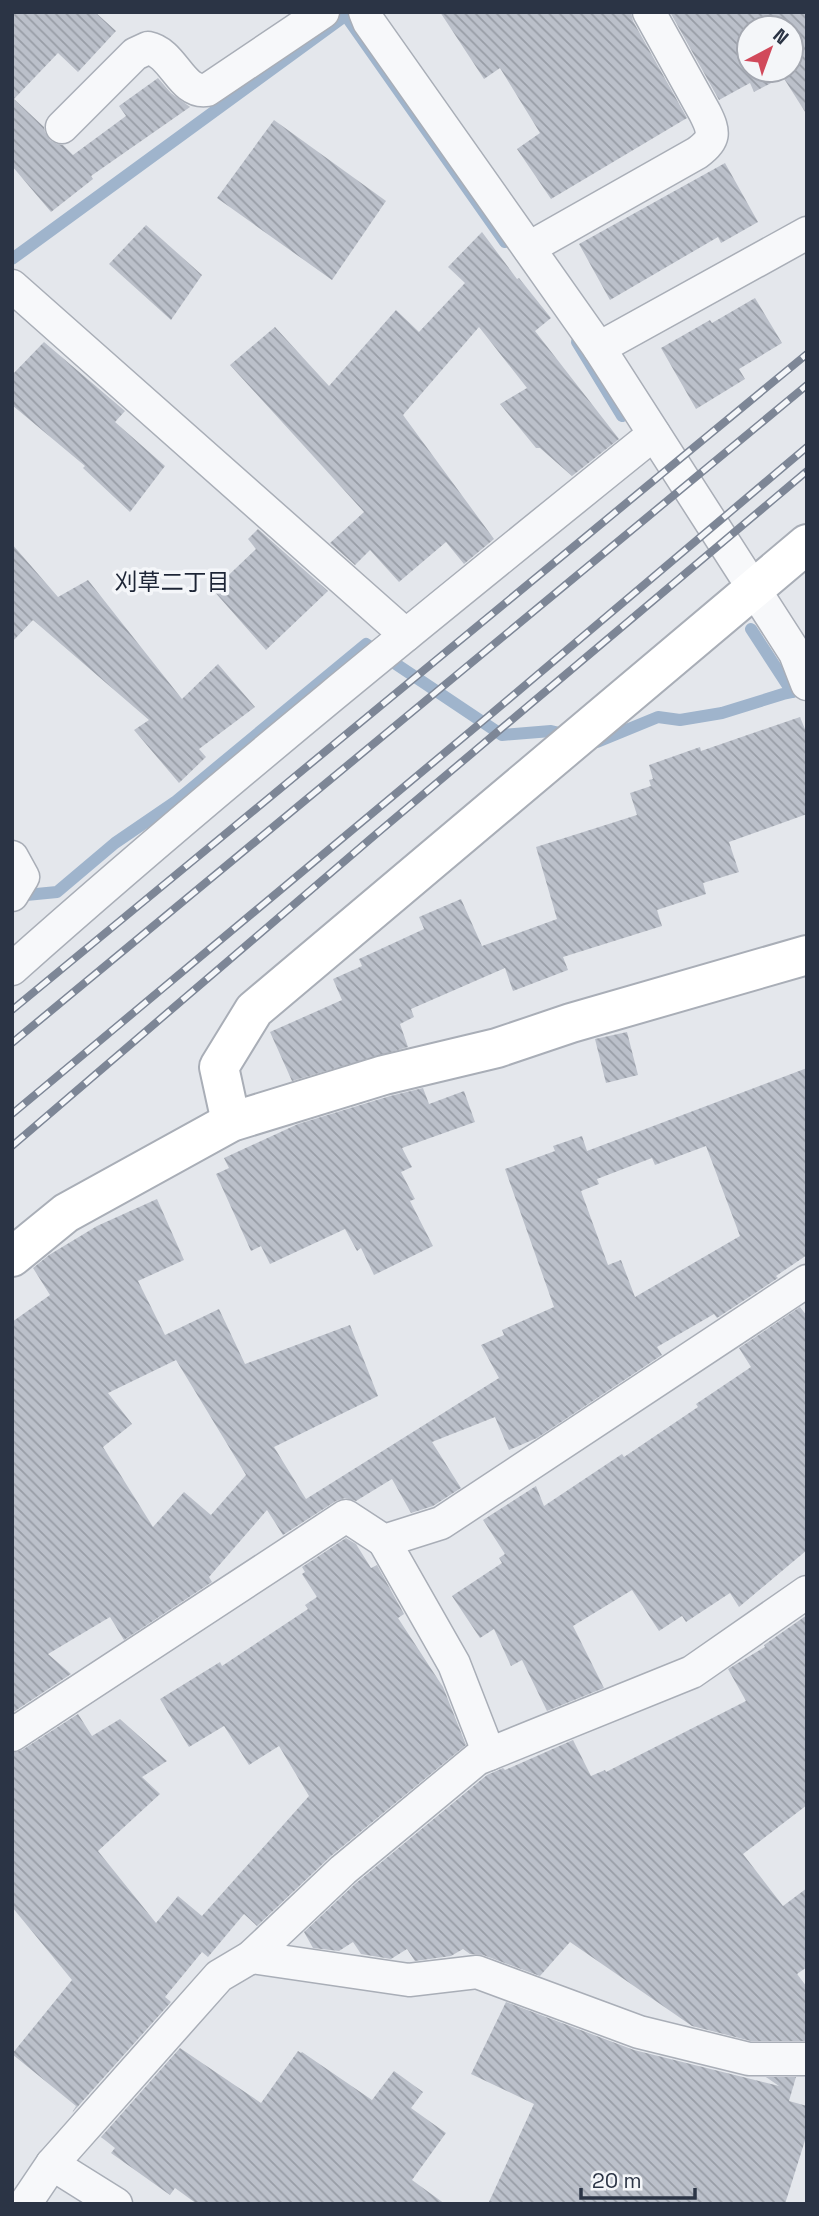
<svg xmlns="http://www.w3.org/2000/svg" width="819" height="2216" viewBox="0 0 819 2216" font-family="'Space Grotesk','Noto Sans JP',sans-serif">
  <style>
    .lines { fill: none; stroke-linecap: round; stroke-linejoin: round }
    .stream { stroke: #9fb4cc; stroke-width: 12 }
    .building { fill: url(#building-back-hatch); fill-rule: evenodd }
    .street-casing { stroke: #a9aeb7; stroke-width: 35 }
    .secondary-casing { stroke: #a9aeb7; stroke-width: 42 }
    .street { stroke: #f7f8fa; stroke-width: 32 }
    .secondary { stroke: #fff; stroke-width: 38 }
    .rail-casing { stroke: #7d8696; stroke-width: 8 }
    .rail { stroke: #f4f6f9; stroke-width: 5; stroke-dasharray: 16; stroke-linecap: butt }
    .labels { text-anchor: middle; dominant-baseline: central; stroke-width: 7; stroke-linejoin: round; paint-order: stroke }
    .neighbourhood-label { font-size: 23px; fill: #1d2536; stroke: #f4f6f9 }
  </style>
  <defs>
    <pattern id="building-back-hatch" width="6" height="6" patternUnits="userSpaceOnUse" patternTransform="scale(1.75)"><rect width="6" height="6" fill="#bbc0ca"/><path d="M-1 5l2 2M0 0l6 6M5-1l2 2" fill="none" stroke="#989da6"/></pattern>
  </defs>
  <rect width="100%" height="100%" fill="#e4e7ec"/>
  <g class="lines">
    <g class="stream">
      <polyline points="344,13 505,242"/>
      <polyline points="12,259 345,16"/>
      <polyline points="577,342 622,416"/>
      <polyline points="751,629 792,692"/>
      <polyline points="592,741 597,742 658,717 680,720 722,713 783,694 807,689"/>
      <polyline points="16,896 57,892 115,843 175,802 366,644 502,735 551,731 568,735"/>
    </g>
  </g>
  <g class="building">
    <polygon points="12,12 95,12 116,31 78,72 58,53 14,99 44,127 45,132 50,140 57,144 63,145 73,155 126,116 119,106 158,78 171,93 190,107 91,176 93,179 51,212 12,166"/>
    <polygon points="440,12 631,12 633,21 687,118 551,199 517,149 540,133 500,68 484,79"/>
    <path d="M 670,12 L 807,12 L 807,115 L 783,77 L 754,92 L 750,83 L 719,100 ZM 749,28 L 791,28 L 791,70 L 749,70 Z"/>
    <polygon points="274,120 386,201 332,280 217,198"/>
    <polygon points="725,163 758,222 721,243 718,237 610,300 579,244"/>
    <polygon points="146,225 202,275 171,320 109,264"/>
    <polygon points="482,232 517,279 519,278 551,318 535,331 619,439 572,476 540,448 536,448 500,404 527,388 479,327 403,415 494,539 464,564 446,542 399,582 370,550 355,565 330,543 364,512 230,365 275,327 329,386 396,310 419,332 465,283 448,267"/>
    <polygon points="755,298 782,343 739,369 745,379 696,409 661,348 710,320 712,323"/>
    <polygon points="44,342 125,411 115,422 165,466 130,512 83,468 85,466 12,405 12,375"/>
    <polygon points="258,529 328,591 266,650 213,590 256,549 248,539"/>
    <polygon points="12,544 58,597 88,580 182,699 218,664 255,707 199,749 206,757 179,783 134,730 149,720 33,620 12,642"/>
    <polygon points="800,717 807,734 807,814 729,842 739,872 703,883 706,894 657,910 662,926 563,957 568,970 513,991 505,968 411,1009 414,1017 400,1024 408,1047 292,1081 270,1032 342,1000 333,979 362,966 359,959 424,929 419,917 461,899 482,946 557,919 536,847 637,815 630,793 651,786 649,780 653,779 649,765 700,747 701,751"/>
    <polygon points="627,1032 638,1075 606,1083 595,1039"/>
    <path d="M 807,1068 L 807,1255 L 776,1276 L 778,1278 L 717,1318 L 714,1314 L 657,1347 L 662,1355 L 537,1438 L 509,1450 L 495,1417 L 432,1442 L 461,1488 L 433,1506 L 411,1513 L 392,1479 L 356,1501 L 345,1498 L 336,1501 L 283,1535 L 267,1510 L 209,1577 L 212,1582 L 124,1640 L 110,1617 L 48,1654 L 71,1674 L 12,1713 L 12,1322 L 50,1295 L 33,1268 L 49,1255 L 97,1226 L 157,1199 L 184,1260 L 138,1281 L 165,1335 L 219,1309 L 245,1364 L 350,1325 L 378,1396 L 274,1447 L 306,1499 L 499,1378 L 481,1345 L 504,1335 L 502,1330 L 554,1307 L 505,1169 L 555,1151 L 553,1146 L 582,1136 L 587,1151 ZM 706,1146 L 740,1236 L 635,1297 L 621,1260 L 608,1265 L 581,1191 L 599,1184 L 597,1179 L 652,1158 L 655,1165 ZM 176,1360 L 246,1475 L 211,1515 L 184,1492 L 153,1527 L 103,1447 L 132,1424 L 108,1393 Z"/>
    <polygon points="423,1088 429,1104 464,1091 475,1122 402,1148 412,1167 401,1172 415,1199 410,1201 433,1246 374,1275 361,1248 357,1251 345,1229 270,1264 261,1246 251,1251 216,1174 229,1168 224,1158 298,1124 390,1096"/>
    <polygon points="800,1307 807,1316 807,1550 739,1607 730,1593 686,1622 682,1616 659,1631 632,1590 573,1626 604,1688 547,1711 522,1660 511,1666 494,1629 480,1638 452,1596 502,1563 499,1558 505,1554 483,1520 536,1486 544,1506 622,1454 624,1457 698,1407 696,1404 751,1367 739,1348"/>
    <polygon points="346,1538 356,1544 371,1568 377,1565 404,1614 398,1618 443,1687 466,1745 331,1856 257,1926 244,1914 208,1957 202,1952 165,1997 171,2002 72,2113 76,2106 12,2054 72,1980 12,1907 12,1753 22,1750 78,1714 92,1736 120,1719 167,1761 142,1777 160,1794 98,1851 156,1923 178,1896 202,1916 309,1796 279,1746 249,1765 224,1726 189,1747 160,1699 220,1662 222,1666 308,1609 305,1605 317,1597 302,1574 305,1572 302,1567"/>
    <polygon points="807,1615 807,1805 743,1854 783,1906 807,1888 807,1967 797,1974 807,1987 807,2041 751,2041 692,2026 570,1942 540,1976 483,1955 470,1954 463,1949 451,1956 415,1961 407,1949 391,1959 361,1954 353,1942 339,1951 313,1948 304,1932 355,1884 487,1775 503,1768 505,1770 573,1740 591,1776 605,1770 606,1772 746,1701 728,1669 765,1647 764,1645"/>
    <polygon points="506,2002 634,2050 779,2086 766,2077 796,2077 789,2101 807,2106 807,2134 785,2204 488,2204 534,2104 471,2074"/>
    <polygon points="180,2048 261,2103 298,2051 301,2053 302,2052 372,2100 394,2071 423,2092 411,2108 446,2133 412,2180 445,2204 197,2204 175,2188 170,2195 111,2153 115,2148 101,2137"/>
  </g>
  <g class="lines">
    <defs>
      <g id="street">
        <polyline points="365,12 369,22 599,348 795,653 807,684"/>
        <path d="M 62,127 L 135,54 L 148,48 C 174,53 181,94 207,90 L 323,12"/>
        <path d="M 529,248 L 697,153 C 715,140 715,133 705,113 L 649,12"/>
        <polyline points="12,286 406,635"/>
        <polyline points="599,348 807,233"/>
        <polyline points="12,857 23,877 12,895"/>
        <path d="M 12,969 C 220,784 437,609 654,434"/>
        <polyline points="384,1541 454,1664 489,1754"/>
        <polyline points="12,1735 346,1516 384,1541 441,1523 807,1281"/>
        <polyline points="251,1957 409,1980 477,1972 639,2032 749,2059 807,2059"/>
        <polyline points="52,2164 116,2204"/>
        <polyline points="25,2204 52,2164 219,1976 251,1957 343,1870 477,1759 692,1672 807,1592"/>
      </g>
      <g id="secondary">
        <polyline points="231,1122 219,1067 254,1010 807,544"/>
        <polyline points="12,1257 66,1213 231,1122 384,1075 497,1048 571,1023 807,955"/>
      </g>
    </defs>
    <use href="#street" class="street-casing"/>
    <use href="#secondary" class="secondary-casing"/>
    <use href="#street" class="street"/>
    <use href="#secondary" class="secondary"/>
    <defs>
      <g id="rail">
        <polyline points="12,1010 807,354"/>
        <polyline points="12,1043 807,385"/>
        <polyline points="12,1114 478,725 807,447"/>
        <polyline points="12,1146 375,835 807,471"/>
      </g>
    </defs>
    <use href="#rail" class="rail-casing"/>
    <use href="#rail" class="rail"/>
  </g>
  <g class="labels">
    <g class="neighbourhood-label">
      <text x="172" y="582">刈草二丁目</text>
    </g>
  </g>
  <rect width="819" height="2216" fill="none" stroke="#2b3445" stroke-width="28"/>
  <g transform="translate(770 49) rotate(41)"><circle r="33" fill="#f4f6f9" stroke="#a4a8b1" stroke-width="2"/>
  <path d="M0-5L12 26L0 18L-12 26Z" fill="#d1495b"/>
  <text y="-10" font-size="19" font-weight="bold" text-anchor="middle" fill="#2b3445">N</text>
  </g>
  <path d="M581 2188v10h114v-10" fill="none" stroke="#2b3445" stroke-width="3.5"/>
  <text x="592" y="2188" font-size="21" fill="#2b3445" stroke="#f4f6f9" stroke-width="5" paint-order="stroke">20 m</text>
</svg>
